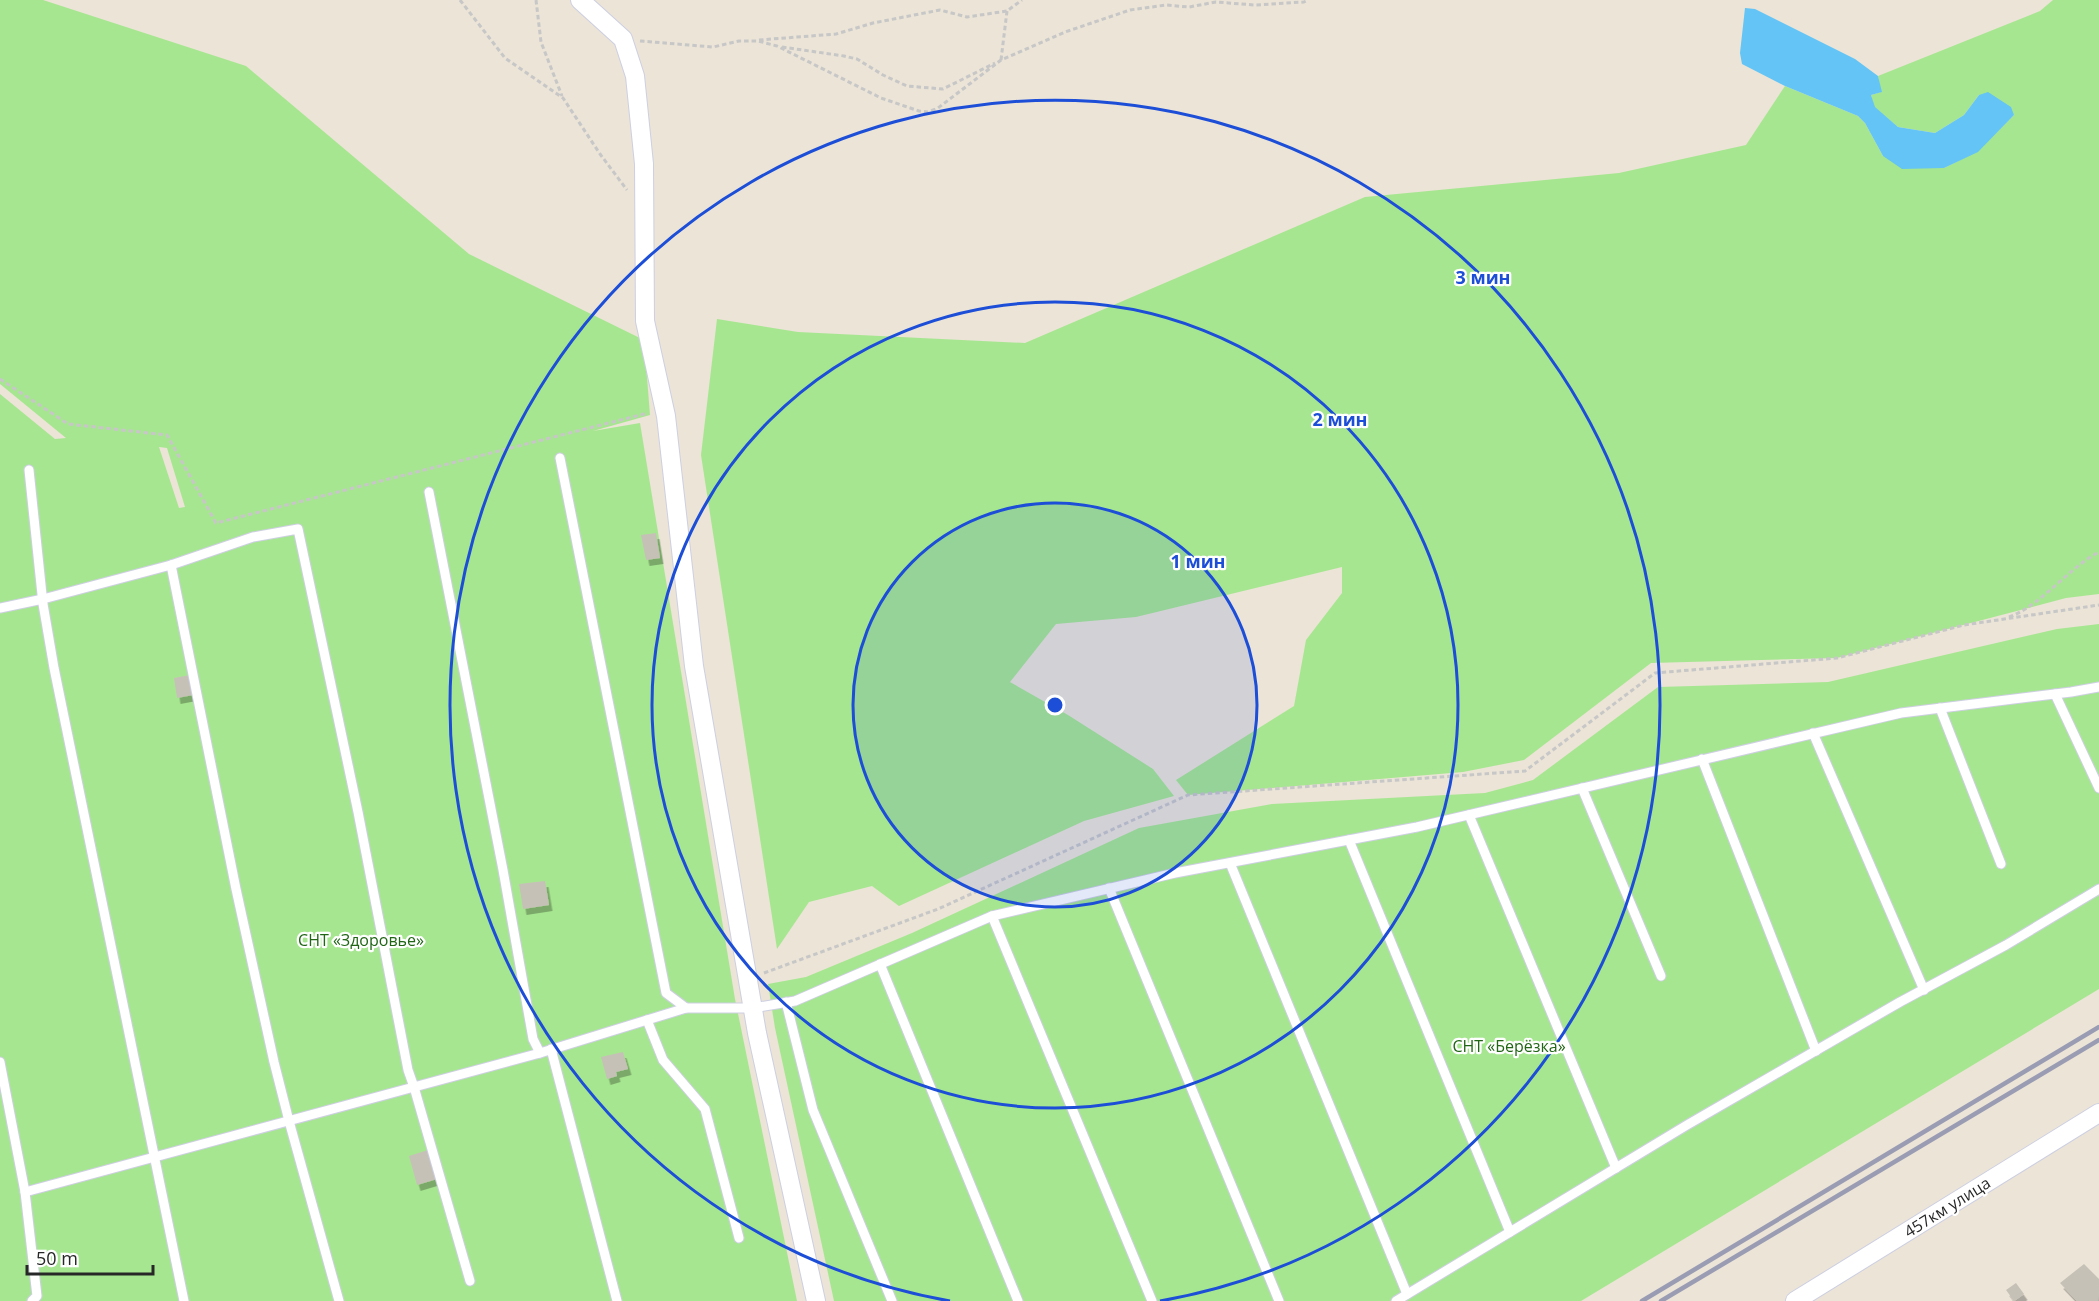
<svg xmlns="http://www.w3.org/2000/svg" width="2099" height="1301" viewBox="0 0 2099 1301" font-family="'Open Sans',sans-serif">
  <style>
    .green { fill: #a7e690; fill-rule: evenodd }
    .water { fill: #63c4f5 }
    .building { fill: #c6c1b7; filter: url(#shadow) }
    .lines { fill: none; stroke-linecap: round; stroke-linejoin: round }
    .lane-casing { stroke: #cdcfe2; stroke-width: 11 }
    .street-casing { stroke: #cdcfe2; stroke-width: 20 }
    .path { stroke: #c7c7c7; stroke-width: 3; stroke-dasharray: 4.5 3; stroke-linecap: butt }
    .lane { stroke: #fff; stroke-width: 9 }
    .street { stroke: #fff; stroke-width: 18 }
    .rail { stroke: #9a9cb3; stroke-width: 4.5 }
    .ring { fill: none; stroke: #1d4ed8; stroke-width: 3 }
    .labels { text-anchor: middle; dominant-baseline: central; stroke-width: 4.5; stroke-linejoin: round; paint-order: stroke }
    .park-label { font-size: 16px; fill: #206615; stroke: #fff }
    .street-label { font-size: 16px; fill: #272727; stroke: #fff }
    .centre { fill: #1d4ed8; stroke: #fff; stroke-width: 3 }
    .ring-label { font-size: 18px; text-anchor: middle; font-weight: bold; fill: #1d4ed8; stroke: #fff; stroke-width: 4.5; stroke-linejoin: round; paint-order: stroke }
  </style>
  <defs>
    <filter id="shadow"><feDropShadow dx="3.5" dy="6" stdDeviation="0" flood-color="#0004"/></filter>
  </defs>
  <rect width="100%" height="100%" fill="#ebe4d7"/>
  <g class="green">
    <path d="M 0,0 L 43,0 L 246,66 L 469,254 L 644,340 L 650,415 L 593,431 L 640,423 L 735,999 L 797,1301 L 0,1301 L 0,394 L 55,439 L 66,438 L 0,384 ZM 159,447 L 167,448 L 185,507 L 179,508 Z"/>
    <polygon points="2053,0 2099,0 2099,594 2066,598 1837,658 1651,663 1524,760 1463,772 1188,795 1176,780 1294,706 1306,640 1342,593 1342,567 1136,617 1056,624 1010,682 1068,715 1153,769 1174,796 1084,821 899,906 872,886 809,902 777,949 701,455 717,319 798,332 1025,343 1365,197 1619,173 1746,145 1785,86 1858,116 1865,123 1883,156 1944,168 1978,151 2014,115 1979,95 1964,115 1935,133 1898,127 1874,107 1871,95 1881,92 1878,76 2040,11"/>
    <polygon points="2099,624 2099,989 1581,1301 834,1301 775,1028 768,984 806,977 912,933 1139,828 1272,804 1485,793 1533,780 1658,687 1828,682 2057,629"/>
  </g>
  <polygon class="water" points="1745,8 1755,9 1855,59 1878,76 1882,92 1871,95 1875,107 1898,127 1935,133 1964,115 1979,95 1988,92 2011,107 2014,115 1978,152 1944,168 1902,169 1883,156 1865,123 1858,116 1785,86 1742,64 1740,53"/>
  <g class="building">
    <polygon points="656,533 660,558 646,560 641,535"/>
    <polygon points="190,675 193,695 177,698 174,678"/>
    <polygon points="545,881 549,905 523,909 519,884"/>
    <polygon points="623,1052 628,1069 616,1072 617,1076 607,1079 601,1057"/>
    <polygon points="428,1150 437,1179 417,1185 409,1156"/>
    <polygon points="2084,1264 2099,1279 2098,1301 2077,1301 2060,1283"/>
    <polygon points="2016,1283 2024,1294 2014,1301 2006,1290"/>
  </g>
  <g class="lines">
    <defs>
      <g id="lane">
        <polyline points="560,458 666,993 686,1008"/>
        <polyline points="29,470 43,604 54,668 184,1301"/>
        <polyline points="429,492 503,870 533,1039 540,1053"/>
        <polyline points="171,565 236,889 274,1062 289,1121 339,1301"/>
        <polyline points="0,608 43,599 171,565 253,537 298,529 358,812 408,1070 414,1087 470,1281"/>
        <polyline points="2055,694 2099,788"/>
        <polyline points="1940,708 2001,864"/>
        <polyline points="1813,733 1924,990"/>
        <polyline points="1702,759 1816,1051"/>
        <polyline points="1582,788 1661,976"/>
        <polyline points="1469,815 1616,1168"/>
        <polyline points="1349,840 1510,1232"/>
        <polyline points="1230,863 1407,1294"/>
        <polyline points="1109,888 1279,1301"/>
        <polyline points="992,916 1152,1301"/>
        <polyline points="880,964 1018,1301"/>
        <polyline points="786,1002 813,1110 892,1301"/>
        <polyline points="647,1020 663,1060 705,1109 739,1238"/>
        <polyline points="551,1049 617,1301"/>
        <polyline points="0,1062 25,1192 37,1296 32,1301"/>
        <polyline points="25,1192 540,1053 686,1008 753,1008 795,1001 992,916 1175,873 1417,827 1901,713 2071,692 2099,687"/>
        <polyline points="1396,1301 1687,1125 1900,1002 2006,945 2099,889"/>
      </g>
      <g id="street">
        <polyline points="580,0 623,39 635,76 644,164 645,321 666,416 694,666 757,1033 816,1301"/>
        <polyline points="1795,1301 2099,1113"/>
      </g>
    </defs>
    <use href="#lane" class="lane-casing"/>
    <use href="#street" class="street-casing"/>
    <g class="path">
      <polyline points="460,0 505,58 563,98 600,154 627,190"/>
      <polyline points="536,0 541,42 562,96"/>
      <polyline points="759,40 836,34 873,23 940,10 967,17 1007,11 1022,0"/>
      <polyline points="640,41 713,47 739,41 758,41 777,46 881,98 919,111 928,112 938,108 1001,60 1065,32 1130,10 1166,5 1189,7 1216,2 1255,5 1304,2 1308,0"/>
      <polyline points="782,47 844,56 857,59 883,75 907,86 943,89 995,63"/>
      <polyline points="1001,60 1007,11"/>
      <polyline points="0,379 68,424 167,435 216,523 648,413"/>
      <path d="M 2009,617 C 2042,605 2067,569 2099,552"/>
      <polyline points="764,973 938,909 1188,795 1525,771 1655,673 1837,658 1964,625 2099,605"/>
    </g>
    <use href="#lane" class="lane"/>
    <use href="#street" class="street"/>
    <g class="rail">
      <polyline points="1642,1301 2099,1027"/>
      <polyline points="1661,1301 2099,1040"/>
    </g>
  </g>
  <circle cx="1055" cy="705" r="202" fill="#1d4ed8" fill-opacity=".12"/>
  <g class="ring">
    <circle cx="1055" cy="705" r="202"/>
    <circle cx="1055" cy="705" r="403"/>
    <path d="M950 1301A605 605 0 1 1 1160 1301"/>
  </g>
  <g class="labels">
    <g class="park-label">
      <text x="361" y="940">СНТ «Здоровье»</text>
      <text x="1509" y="1046">СНТ «Берёзка»</text>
    </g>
    <g class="street-label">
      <text transform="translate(1947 1207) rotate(-32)">457км улица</text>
    </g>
  </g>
  <circle cx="1055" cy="705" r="9" class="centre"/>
  <g class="ring-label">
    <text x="1483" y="284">3 мин</text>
    <text x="1340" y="426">2 мин</text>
    <text x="1198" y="568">1 мин</text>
  </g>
  <path d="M27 1265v9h126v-9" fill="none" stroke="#272727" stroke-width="3"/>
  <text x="36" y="1265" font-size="18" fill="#272727" stroke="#ffffff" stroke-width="4.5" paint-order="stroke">50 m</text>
</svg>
